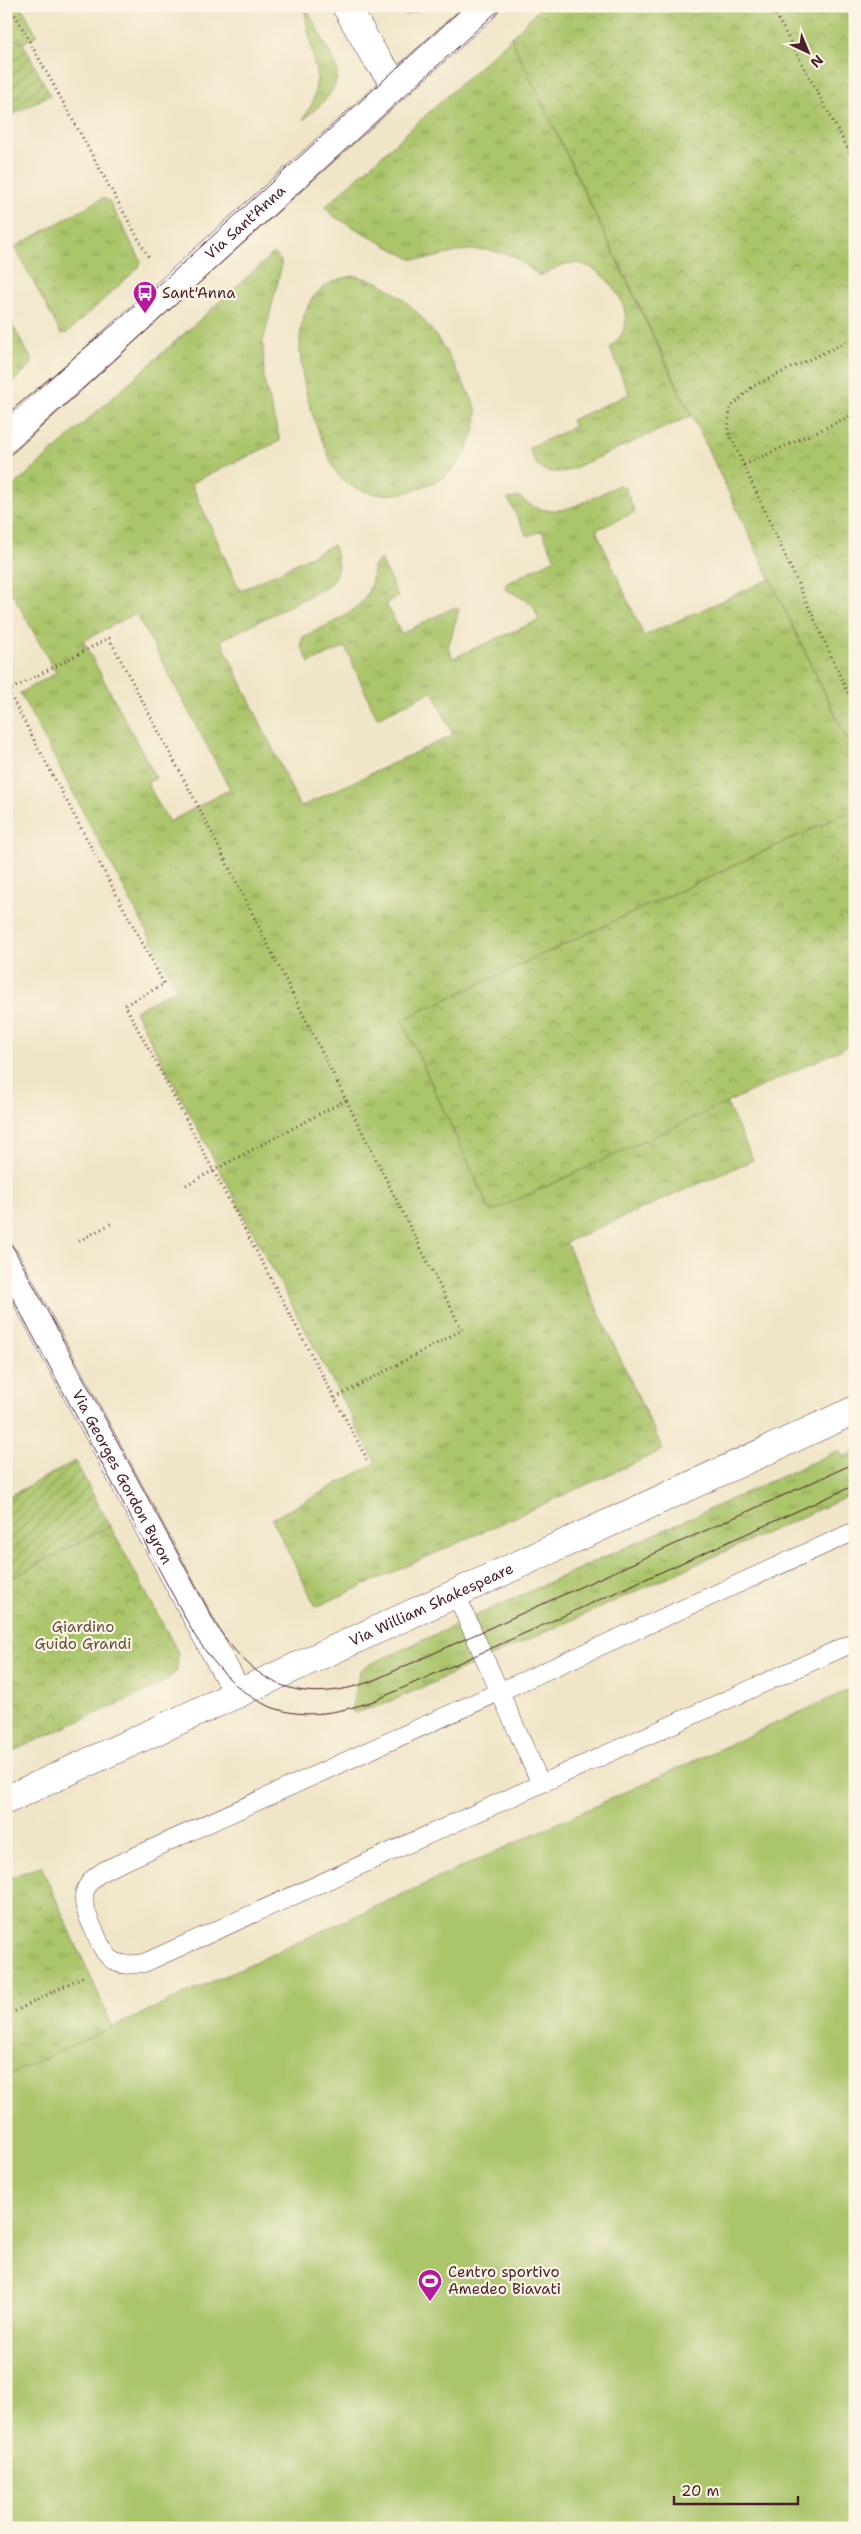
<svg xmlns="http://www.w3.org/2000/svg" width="861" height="2534" viewBox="0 0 861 2534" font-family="'Shantell Sans',sans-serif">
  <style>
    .grass { fill: url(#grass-tufts); stroke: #7a724b; fill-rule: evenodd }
    .park { fill: url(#park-crowns); stroke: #7a724b }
    .garden { fill: url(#garden-furrows); stroke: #7a724b }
    .pitch { fill: #aac56b; stroke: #7a724b }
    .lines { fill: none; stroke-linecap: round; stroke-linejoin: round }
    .service-casing { stroke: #633d42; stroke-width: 19 }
    .minor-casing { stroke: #633d42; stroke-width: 29 }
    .primary-casing { stroke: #633d42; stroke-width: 29 }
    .path { stroke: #633d42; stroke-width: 3; stroke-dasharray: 1 4; stroke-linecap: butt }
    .service { stroke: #fff; stroke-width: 18 }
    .minor { stroke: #fff; stroke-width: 28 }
    .primary { stroke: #fff; stroke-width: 28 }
    .tram { stroke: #4a1f2b; stroke-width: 1 }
    .labels { text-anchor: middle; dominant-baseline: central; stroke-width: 4.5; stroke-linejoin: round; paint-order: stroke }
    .street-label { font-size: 15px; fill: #4a1f2b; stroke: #fcf5e5 }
    .poi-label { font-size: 15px; fill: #4a1f2b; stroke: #fcf5e5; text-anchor: start }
    .park-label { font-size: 15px; fill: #67513e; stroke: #fcf5e5 }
  </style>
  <defs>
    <pattern id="grass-tufts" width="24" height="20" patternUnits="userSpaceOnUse" patternTransform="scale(1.25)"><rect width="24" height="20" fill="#aac56b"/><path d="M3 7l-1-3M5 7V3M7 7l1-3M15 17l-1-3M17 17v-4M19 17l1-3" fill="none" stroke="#8c9f58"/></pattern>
    <pattern id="park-crowns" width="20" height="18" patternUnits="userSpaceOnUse" patternTransform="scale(1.25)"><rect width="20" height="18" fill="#aac56b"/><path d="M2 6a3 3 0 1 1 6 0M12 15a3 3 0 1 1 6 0" fill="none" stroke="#8c9f58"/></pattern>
    <pattern id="garden-furrows" width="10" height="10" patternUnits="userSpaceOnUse" patternTransform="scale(1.25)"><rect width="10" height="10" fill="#aac56b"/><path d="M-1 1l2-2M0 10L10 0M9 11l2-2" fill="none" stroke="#8c9f58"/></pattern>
  </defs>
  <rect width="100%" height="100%" fill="#fcf5e5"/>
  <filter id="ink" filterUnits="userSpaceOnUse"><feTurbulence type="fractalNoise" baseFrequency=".02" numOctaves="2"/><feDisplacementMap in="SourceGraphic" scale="10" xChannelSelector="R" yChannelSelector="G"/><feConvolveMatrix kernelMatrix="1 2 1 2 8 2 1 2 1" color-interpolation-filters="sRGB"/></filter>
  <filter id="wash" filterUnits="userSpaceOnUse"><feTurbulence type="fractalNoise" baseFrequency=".0096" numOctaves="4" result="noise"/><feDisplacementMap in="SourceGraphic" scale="20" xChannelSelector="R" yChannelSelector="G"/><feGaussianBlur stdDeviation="1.12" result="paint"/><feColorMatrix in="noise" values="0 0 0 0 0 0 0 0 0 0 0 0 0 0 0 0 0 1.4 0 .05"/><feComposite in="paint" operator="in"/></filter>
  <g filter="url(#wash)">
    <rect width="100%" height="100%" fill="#f0e5c7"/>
    <g class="grass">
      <polygon points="391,6 426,6 421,10 406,15"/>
      <path d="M 304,8 L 308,11 L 336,65 C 342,90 320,105 303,120 L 313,102 L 317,79 Z"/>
      <path d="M 511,38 L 691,416 L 565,472 C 542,473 537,470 529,448 L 574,427 L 571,420 L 629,394 L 610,348 C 616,342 621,337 624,329 C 633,302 600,262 573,263 C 562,263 549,271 540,276 L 514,256 L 489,250 L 465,250 L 427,259 L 411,259 L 333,216 L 325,207 Z"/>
      <polygon points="103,198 109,201 141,261 139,267 67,333 61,334 15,247"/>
      <path d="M 274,253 L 281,261 L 281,268 L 263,342 L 264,380 L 280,441 L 191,483 L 240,591 L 333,545 C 340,563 340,572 327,587 L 221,640 L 300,807 L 453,735 L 433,691 L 377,718 L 345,647 L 309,663 L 301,645 L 303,637 C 337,619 374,611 373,566 L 381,559 L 398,597 L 386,603 L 401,634 L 453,608 L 459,609 L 448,648 L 453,658 L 539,620 L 533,604 L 505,589 L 507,583 L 555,559 L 542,531 L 527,536 L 508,499 L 520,497 C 553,527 585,500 619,485 L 625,488 L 635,512 L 596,530 L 644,636 L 770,579 L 855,756 L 855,809 L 402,1020 L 491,1212 L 726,1102 L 753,1160 L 566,1242 L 663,1450 L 316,1607 L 272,1519 L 376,1463 L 135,1011 L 177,988 L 20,693 L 56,673 L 6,582 L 6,493 ZM 136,613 L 230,789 L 169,822 L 147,783 L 156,778 L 83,641 Z"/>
      <path d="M 355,276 C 362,278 370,279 377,282 C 418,302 446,347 465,387 C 469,394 477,406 477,414 C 477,430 466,455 456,466 C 446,477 430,484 417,489 C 393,498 358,497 339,476 C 332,468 328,452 323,442 C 301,392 273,285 355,276 Z"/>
      <polygon points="6,314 32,360 31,365 6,388"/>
      <polygon points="839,1450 843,1457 855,1452 855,1493 385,1704 354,1713 351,1709 360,1671 364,1667"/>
      <polygon points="41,1866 113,2027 6,2076 6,1879"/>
    </g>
    <g class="park">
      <polygon points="6,6 21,6 37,35 23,43 16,40 6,45"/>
      <polygon points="542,6 855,6 855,756 511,38"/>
      <polygon points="855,809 855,1043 491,1212 402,1020"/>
      <polygon points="110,1526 174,1645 178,1654 177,1671 158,1686 6,1754 6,1581"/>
    </g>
    <g class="garden">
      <polygon points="16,40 23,43 50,95 6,118 6,45"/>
      <polygon points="75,1461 110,1526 6,1581 6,1498"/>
    </g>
    <polygon class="pitch" points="855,1687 855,2528 6,2528 6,2076"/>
  </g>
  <g filter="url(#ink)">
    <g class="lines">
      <defs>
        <g id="service">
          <path d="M 855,1531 L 105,1870 C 75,1888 82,1905 95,1932 C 99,1942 104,1955 114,1961 C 123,1967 134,1964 144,1963 L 855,1642"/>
          <polyline points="455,1592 540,1782"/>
        </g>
        <g id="minor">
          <polyline points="346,6 374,55 397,86"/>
          <path id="s1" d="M 6,438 L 485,6"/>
          <path id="s2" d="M 6,1260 L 238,1694"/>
        </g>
        <g id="primary">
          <path id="s3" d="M 6,1800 L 855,1410"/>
        </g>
      </defs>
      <use href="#service" class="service-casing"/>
      <use href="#minor" class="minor-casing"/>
      <use href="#primary" class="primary-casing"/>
      <g class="path">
        <polyline points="10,6 150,260"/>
        <polyline points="771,6 855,162"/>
        <polyline points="855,338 753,386 730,408 728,431 855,708"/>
        <polyline points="744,465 855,414"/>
        <polyline points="186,1185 346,1100"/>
        <polyline points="79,1241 114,1222"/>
        <polyline points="335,1398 462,1330 198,806 109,638 8,691 164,984 125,1005 368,1461"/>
        <polyline points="6,2016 84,1976"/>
      </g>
      <use href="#service" class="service"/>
      <use href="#minor" class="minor"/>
      <use href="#primary" class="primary"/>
      <g class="tram">
        <polyline points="6,415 148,295 465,6"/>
        <polyline points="6,459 503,6"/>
        <path d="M 6,1234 L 216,1625 C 257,1687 301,1706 372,1681 L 855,1463"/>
        <path d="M 6,1286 L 195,1636 C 245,1710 290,1731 376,1700 L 855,1485"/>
      </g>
    </g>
  </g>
  <defs>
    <symbol id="bus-pin" viewBox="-11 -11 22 30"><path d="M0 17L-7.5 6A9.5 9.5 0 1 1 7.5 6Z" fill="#b5179e" stroke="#fcf5e5"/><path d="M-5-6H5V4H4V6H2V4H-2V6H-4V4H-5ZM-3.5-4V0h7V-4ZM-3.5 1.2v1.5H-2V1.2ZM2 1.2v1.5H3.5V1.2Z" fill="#fff"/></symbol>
    <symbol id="stadium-pin" viewBox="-11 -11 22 30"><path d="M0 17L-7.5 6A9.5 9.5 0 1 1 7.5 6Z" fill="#b5179e" stroke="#fcf5e5"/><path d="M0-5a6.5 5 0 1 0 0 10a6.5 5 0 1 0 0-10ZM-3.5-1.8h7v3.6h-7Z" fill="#fff"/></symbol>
  </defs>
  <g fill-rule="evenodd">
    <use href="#bus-pin" x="131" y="279" width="28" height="38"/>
    <use href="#stadium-pin" x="416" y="2267" width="28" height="38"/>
  </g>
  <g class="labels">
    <g class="street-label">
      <text stroke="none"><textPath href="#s1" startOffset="322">Via Sant'Anna</textPath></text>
      <text stroke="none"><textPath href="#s2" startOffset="246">Via Georges Gordon Byron</textPath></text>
      <text stroke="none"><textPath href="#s3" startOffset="468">Via William Shakespeare</textPath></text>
    </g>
    <g class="poi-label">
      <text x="162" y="293">Sant'Anna</text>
      <text x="448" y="2272">Centro sportivo<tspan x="448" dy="17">Amedeo Biavati</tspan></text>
    </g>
    <g class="park-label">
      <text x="83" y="1627">Giardino<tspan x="83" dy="17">Guido Grandi</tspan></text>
    </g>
  </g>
  <rect width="861" height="2534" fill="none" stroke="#fcf5e5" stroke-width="25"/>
  <g transform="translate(808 52) rotate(136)" stroke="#fcf5e5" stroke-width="4" paint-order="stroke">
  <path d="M0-4L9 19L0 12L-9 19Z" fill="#4a1f2b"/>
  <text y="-8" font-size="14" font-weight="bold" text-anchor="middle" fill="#4a1f2b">N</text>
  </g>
  <path d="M674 2496v8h124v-8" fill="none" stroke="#4a1f2b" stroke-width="2.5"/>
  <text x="681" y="2496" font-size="15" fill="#4a1f2b" stroke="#fcf5e5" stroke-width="4" paint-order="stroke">20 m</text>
</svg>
